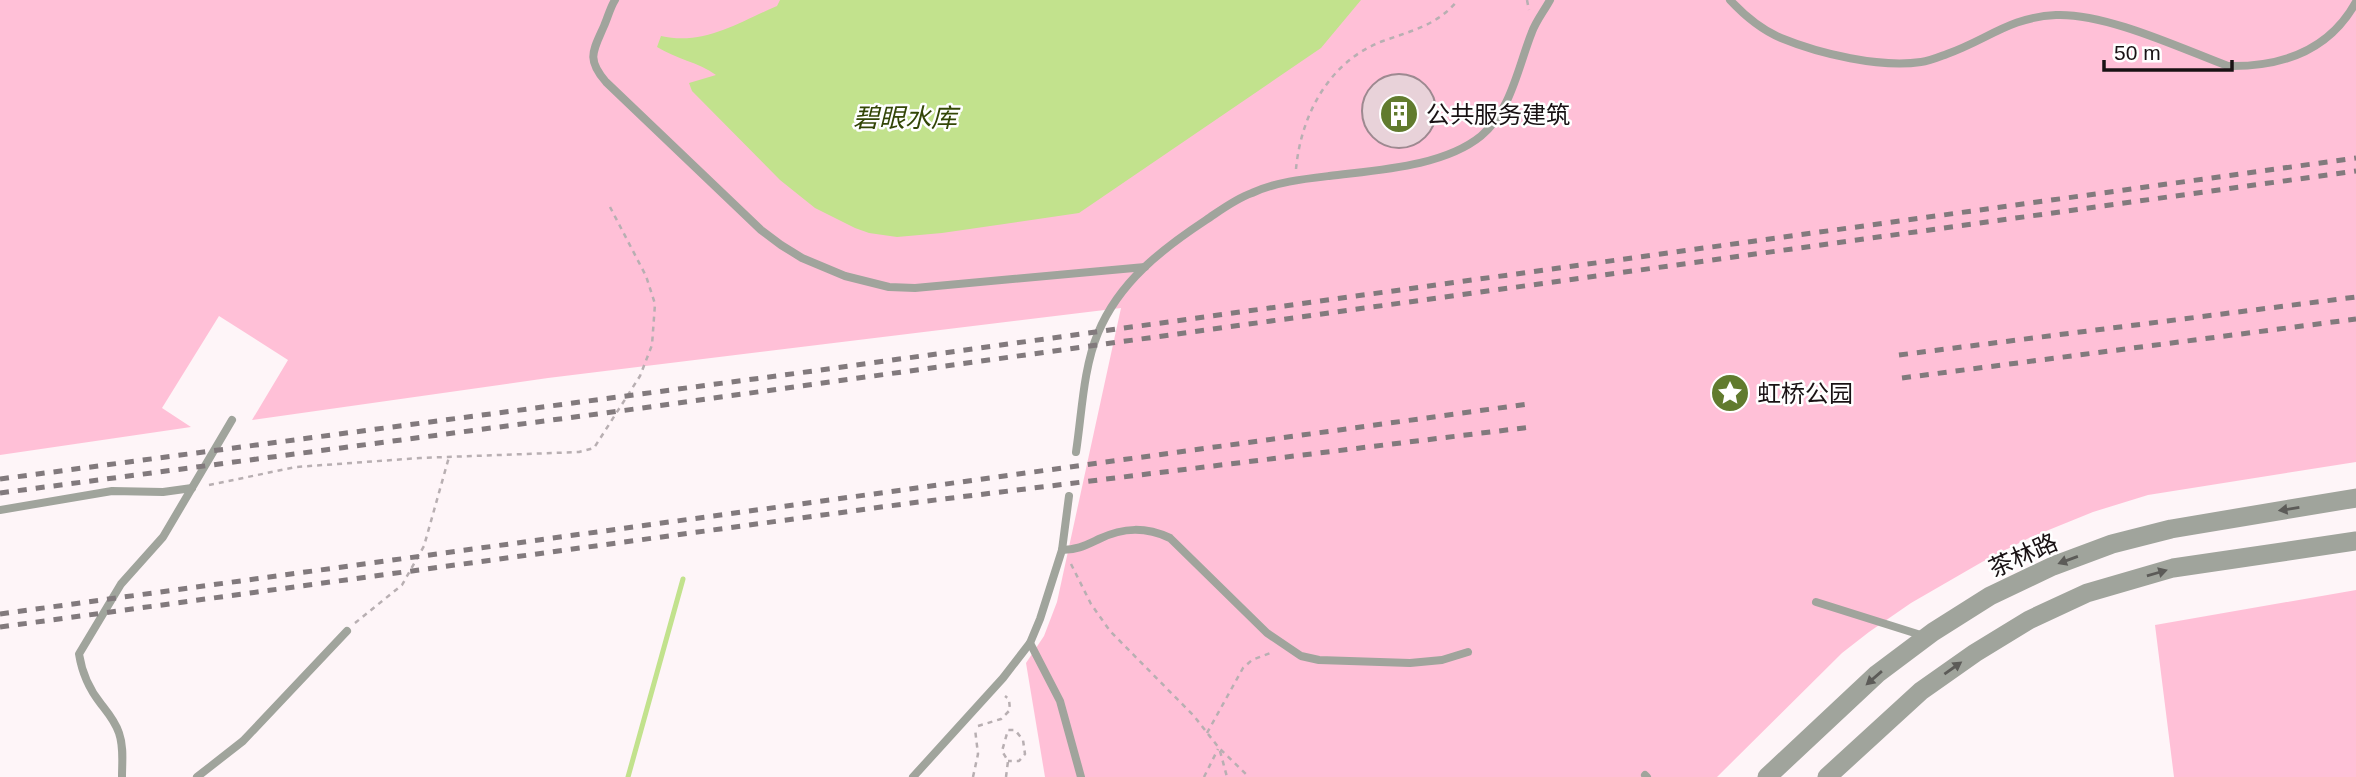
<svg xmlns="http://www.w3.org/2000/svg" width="2356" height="777" viewBox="0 0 2356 777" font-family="Arial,'Noto Sans SC',sans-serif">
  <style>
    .green { fill: #ffc0d7 }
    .water { fill: #c2e28d }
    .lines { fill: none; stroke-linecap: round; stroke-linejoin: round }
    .stream { stroke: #c2e28d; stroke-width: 5 }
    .building { fill: #e8d2d9; stroke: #9d8990; stroke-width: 2 }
    .path { stroke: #b8afb2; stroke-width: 2.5; stroke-dasharray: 5 5; stroke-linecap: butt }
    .service { stroke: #a0a49c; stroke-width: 8 }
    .tertiary { stroke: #a0a49c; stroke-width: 19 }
    .rail { stroke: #827a7d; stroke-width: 5; stroke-dasharray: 9 9; stroke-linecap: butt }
    .oneway { fill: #5c5b58 }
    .labels { text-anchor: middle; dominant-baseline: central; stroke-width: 5; stroke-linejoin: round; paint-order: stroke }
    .poi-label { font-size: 24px; fill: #191214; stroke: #fff; text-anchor: start }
    .street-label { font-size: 24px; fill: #191214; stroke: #fff }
    .water-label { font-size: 26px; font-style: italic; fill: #334607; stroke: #fff }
  </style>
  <rect width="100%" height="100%" fill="#fef5f8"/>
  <g class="green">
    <polygon points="0,0 2356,0 2356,462 2148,495 2093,512 2029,538 1982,562 1911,603 1869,632 1842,653 1717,777 1045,777 1026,663 1044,636 1057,602 1121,308 548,378 252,420 288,360 219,316 162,408 191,427 0,455"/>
    <polygon points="2356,590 2356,777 2174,777 2155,625"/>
  </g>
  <path class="water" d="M 780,0 L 1361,0 L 1321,48 L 1079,213 L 942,233 L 897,237 L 869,233 L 855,228 L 815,208 L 780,180 L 692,91 L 689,83 L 716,75 C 698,62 676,59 657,47 L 661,36 C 704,46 739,22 777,6 Z"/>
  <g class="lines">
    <polyline class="stream" points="628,777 683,579"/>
  </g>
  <circle class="building" cx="1399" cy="111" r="37"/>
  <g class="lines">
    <g class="path">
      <polyline points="1527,0 1529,10"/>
      <path d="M 1296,169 C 1301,115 1329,61 1383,41 C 1411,31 1438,25 1458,0"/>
      <polyline points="209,485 296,467 420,458 579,452 594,448 640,376 652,345 655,304 646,276 610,207"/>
      <polyline points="1071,564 1091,604 1110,631 1194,716 1219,748 1249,777"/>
      <polyline points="355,623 402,585 424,546 449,457"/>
      <polyline points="978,726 1001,719 1010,710 1009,699 1005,696"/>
      <polyline points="1207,733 1243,668 1252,660 1273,652"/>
      <polyline points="1220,751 1227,777"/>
      <polyline points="973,777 978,754 975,729"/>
      <polyline points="1006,777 1008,761 1002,751 1008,730 1015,730 1023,740 1025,754 1019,761 1008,761"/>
      <polyline points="1204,777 1218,749"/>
    </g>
    <g class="service">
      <path d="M 615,0 C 610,8 608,17 604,26 C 593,51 586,59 606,82 L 761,230 L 781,245 L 802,258 L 845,276 L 889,287 L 915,288 L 1145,267"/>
      <path d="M 1730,0 C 1744,15 1762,30 1781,38 C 1820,54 1880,68 1921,62 C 1930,61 1939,57 1947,54 C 1987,40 2010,17 2056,15 C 2106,13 2180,48 2228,66 C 2282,67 2329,51 2356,2"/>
      <path d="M 1076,452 C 1082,413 1083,369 1098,333 C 1119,282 1162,249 1206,220 C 1221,210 1235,199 1252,193 C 1276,182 1303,179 1329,176 C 1376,170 1443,167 1481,136 C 1511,111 1518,67 1532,32 C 1536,21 1544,11 1550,0"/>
      <polyline points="0,510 112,491 163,492 192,488"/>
      <path d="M 1062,550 C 1077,550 1086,545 1099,539 C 1124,527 1146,527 1170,538 L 1267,633 L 1301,656 L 1319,660 L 1410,663 L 1442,660 L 1468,652"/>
      <polyline points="1816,602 1924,636"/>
      <polyline points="1030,643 1060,701 1081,777"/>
      <polyline points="1645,775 1647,777"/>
      <path d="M 122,777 C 122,762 124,747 119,733 C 115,721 108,713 101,704 C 89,689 82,673 79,654 L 121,584 L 163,537 L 232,420"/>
      <polyline points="197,777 243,741 347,631"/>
      <polyline points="913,777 1003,678 1030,643 1040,619 1062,550 1069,496"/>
    </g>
    <g class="tertiary">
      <polyline points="1767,777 1877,674 1933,632 1990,596 2053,566 2112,544 2171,529 2356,498"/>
      <polyline points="1827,777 1921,691 1975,653 2029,620 2087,593 2173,568 2356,541"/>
    </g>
    <g class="rail">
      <polyline points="1899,355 2356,297"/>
      <polyline points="1902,378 2356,319"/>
      <polyline points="0,479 784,375 2356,158"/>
      <polyline points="0,493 620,411 2356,171"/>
      <polyline points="0,614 1528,404"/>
      <polyline points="0,627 911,503 1531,427"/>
    </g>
  </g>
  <defs><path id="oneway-solid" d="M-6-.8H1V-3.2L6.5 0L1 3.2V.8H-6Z" transform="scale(1.75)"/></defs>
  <g class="oneway">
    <use href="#oneway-solid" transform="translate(2289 509) rotate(171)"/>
    <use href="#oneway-solid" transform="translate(2068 560) rotate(160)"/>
    <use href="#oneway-solid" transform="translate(2157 573) rotate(-16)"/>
    <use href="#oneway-solid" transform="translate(1953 668) rotate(-35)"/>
    <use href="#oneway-solid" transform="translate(1874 678) rotate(139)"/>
  </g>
  <defs>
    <symbol id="building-disc" viewBox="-11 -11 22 22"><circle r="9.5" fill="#617b2e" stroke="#fff"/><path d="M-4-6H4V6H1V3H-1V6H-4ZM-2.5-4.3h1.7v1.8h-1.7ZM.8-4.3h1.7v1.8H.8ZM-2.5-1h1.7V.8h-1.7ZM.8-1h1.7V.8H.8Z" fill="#fff"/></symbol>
    <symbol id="sight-disc" viewBox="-11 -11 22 22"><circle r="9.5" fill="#617b2e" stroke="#fff"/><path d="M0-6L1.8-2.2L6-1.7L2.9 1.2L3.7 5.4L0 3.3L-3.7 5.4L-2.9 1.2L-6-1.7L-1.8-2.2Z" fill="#fff"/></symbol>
  </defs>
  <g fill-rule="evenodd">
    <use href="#building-disc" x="1377" y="92" width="44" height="44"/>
    <use href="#sight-disc" x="1708" y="371" width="44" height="44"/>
  </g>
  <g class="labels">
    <g class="poi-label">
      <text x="1426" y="114">公共服务建筑</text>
      <text x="1757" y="393">虹桥公园</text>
    </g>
    <g class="street-label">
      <text transform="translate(2023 555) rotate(-24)">茶林路</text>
    </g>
    <g class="water-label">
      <text x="905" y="118">碧眼水库</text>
    </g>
  </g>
  <path d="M2104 60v10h128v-10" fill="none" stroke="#191214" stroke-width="3.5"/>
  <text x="2114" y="60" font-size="21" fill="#191214" stroke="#ffffff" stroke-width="5" paint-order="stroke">50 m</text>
</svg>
